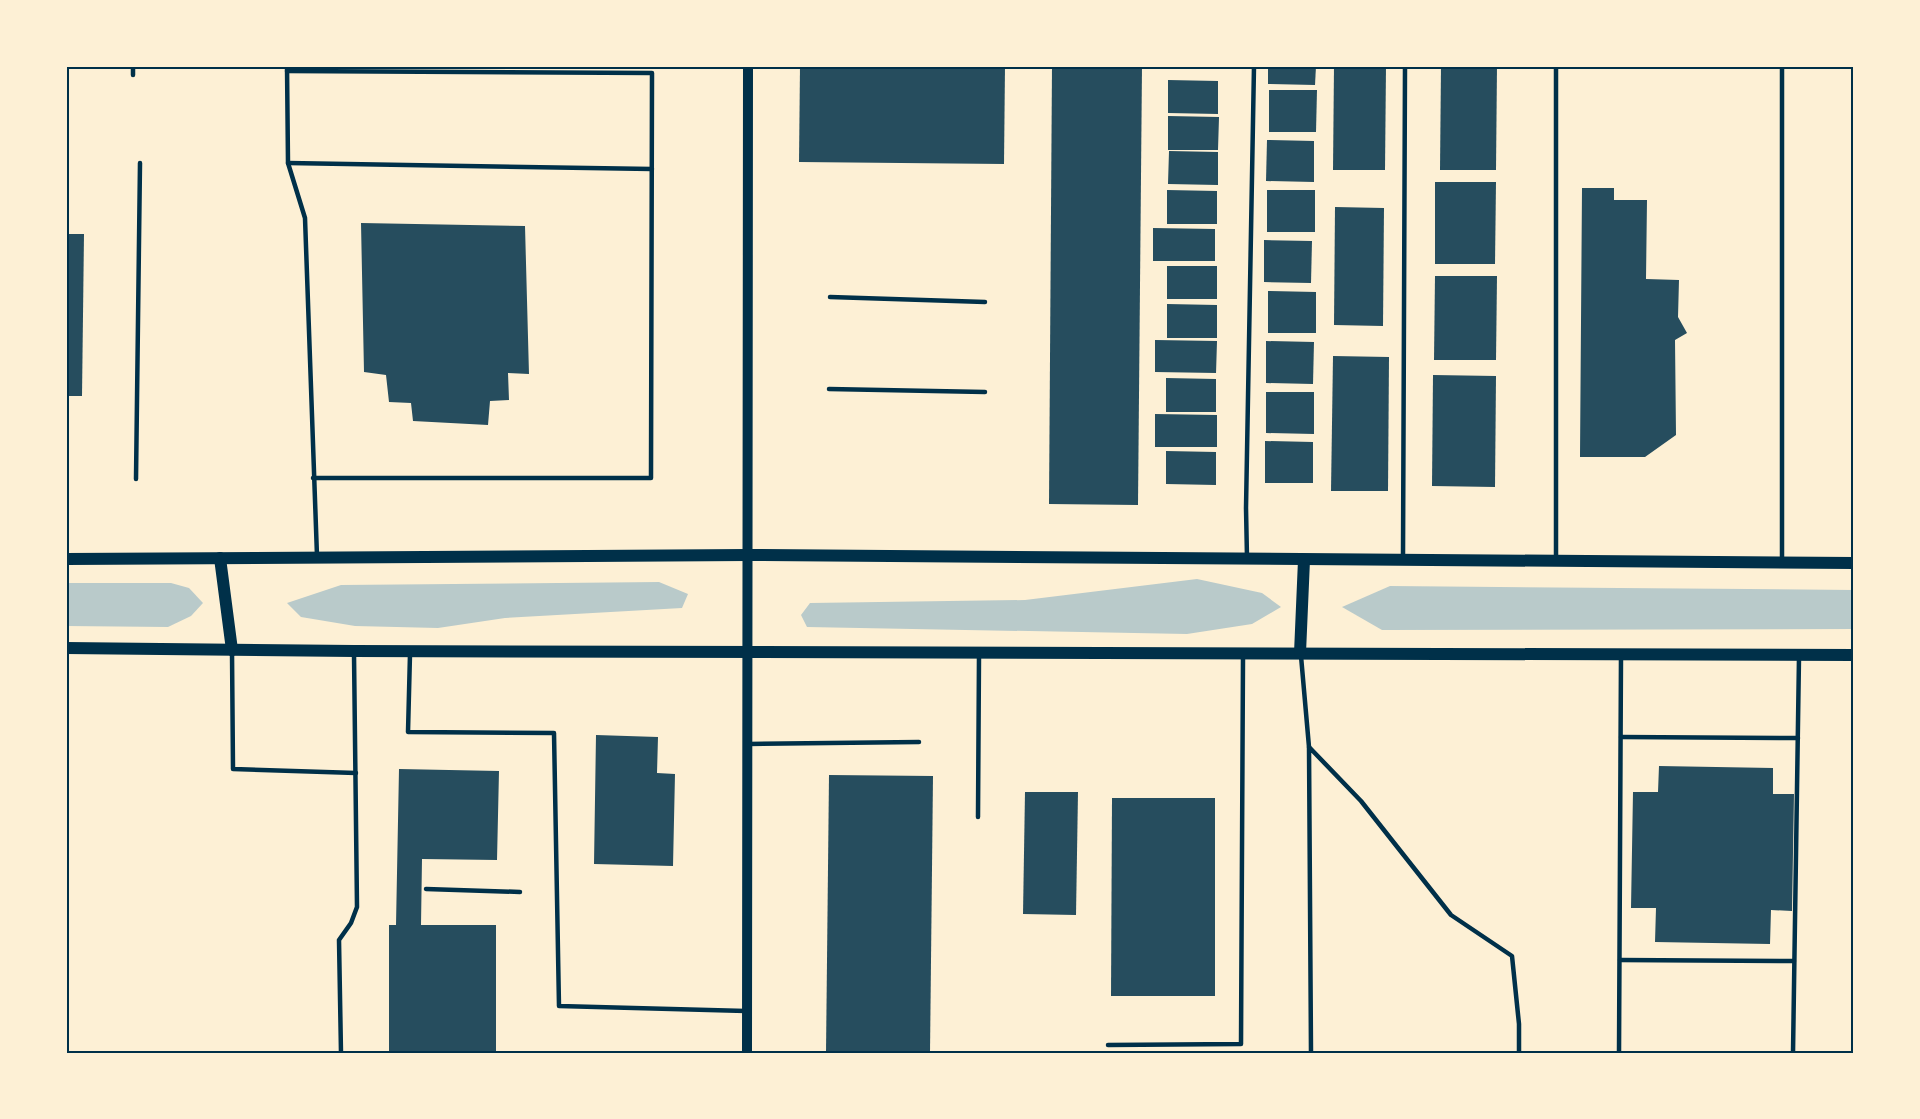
<svg xmlns="http://www.w3.org/2000/svg" width="1920" height="1119" viewBox="0 0 1920 1119" font-family="Manrope,sans-serif">
  <style>
    .green { fill: #b9caca }
    .building { fill: #264d5e }
    .lines { fill: none; stroke-linecap: round; stroke-linejoin: round }
    .service { stroke: #003049; stroke-width: 4.5 }
    .tertiary { stroke: #003049; stroke-width: 10 }
    .secondary { stroke: #003049; stroke-width: 12 }
    .neatline { fill: none; stroke: #003049; stroke-width: 2 }
  </style>
  <rect width="100%" height="100%" fill="#fdf0d5"/>
  <g class="green">
    <polygon points="1197,579 1262,593 1281,607 1252,624 1187,634 807,627 801,615 810,603 1025,600"/>
    <polygon points="659,582 688,594 682,608 505,618 438,628 355,626 301,617 287,603 341,585"/>
    <polygon points="66,583 171,583 189,588 203,603 191,616 168,627 66,626"/>
    <polygon points="1390,586 1854,590 1854,629 1382,630 1342,607"/>
  </g>
  <g class="building">
    <polygon points="800,66 1005,66 1004,164 799,162"/>
    <polygon points="1052,66 1142,66 1138,505 1049,504"/>
    <polygon points="1268,66 1316,66 1315,85 1268,84"/>
    <polygon points="1334,66 1386,66 1385,170 1333,170"/>
    <polygon points="1441,66 1497,66 1496,170 1440,170"/>
    <polygon points="1168,80 1218,81 1218,114 1168,113"/>
    <polygon points="1269,90 1317,90 1316,132 1269,132"/>
    <polygon points="1168,116 1219,117 1218,150 1168,150"/>
    <polygon points="1267,140 1314,141 1314,182 1266,181"/>
    <polygon points="1169,151 1218,152 1218,185 1168,184"/>
    <polygon points="1435,182 1496,182 1495,264 1435,264"/>
    <polygon points="1582,188 1614,188 1614,200 1647,200 1646,279 1679,280 1678,317 1687,333 1675,340 1676,435 1645,457 1580,457"/>
    <polygon points="1167,190 1217,191 1217,224 1167,224"/>
    <rect x="1267" y="190" width="48" height="42"/>
    <polygon points="1335,207 1384,208 1383,326 1334,325"/>
    <polygon points="361,223 525,226 529,374 508,373 509,400 490,401 488,425 413,421 411,403 389,402 386,375 364,372"/>
    <polygon points="1153,228 1215,229 1215,261 1153,261"/>
    <polygon points="66,234 84,234 82,396 66,396"/>
    <polygon points="1264,240 1312,241 1311,283 1264,282"/>
    <rect x="1167" y="266" width="50" height="33"/>
    <polygon points="1435,276 1497,276 1496,360 1434,360"/>
    <polygon points="1268,291 1316,292 1316,333 1268,333"/>
    <polygon points="1167,304 1217,305 1217,338 1167,338"/>
    <polygon points="1155,340 1217,341 1216,373 1155,372"/>
    <polygon points="1266,341 1314,342 1313,384 1266,383"/>
    <polygon points="1333,356 1389,357 1388,491 1331,491"/>
    <polygon points="1433,375 1496,376 1495,487 1432,486"/>
    <polygon points="1166,378 1216,379 1216,412 1166,412"/>
    <polygon points="1266,392 1314,392 1314,434 1266,433"/>
    <polygon points="1155,414 1217,415 1217,447 1155,447"/>
    <polygon points="1265,441 1313,442 1313,483 1265,483"/>
    <polygon points="1166,451 1216,452 1216,485 1166,484"/>
    <polygon points="596,735 658,737 657,773 675,774 673,866 594,864"/>
    <polygon points="1659,766 1773,768 1773,794 1794,794 1792,911 1771,910 1770,944 1655,942 1656,908 1631,908 1633,792 1658,792"/>
    <polygon points="399,769 499,771 497,860 422,859 421,925 496,925 496,1053 389,1053 389,925 396,925"/>
    <polygon points="829,775 933,776 930,1053 826,1053"/>
    <polygon points="1025,792 1078,792 1076,915 1023,914"/>
    <polygon points="1112,798 1215,798 1215,996 1111,996"/>
  </g>
  <g class="lines">
    <g class="service">
      <polyline points="133,66 133,75"/>
      <polyline points="287,66 288,163 305,218 317,556"/>
      <polyline points="1782,66 1782,560"/>
      <polyline points="287,71 652,73 651,478 313,478"/>
      <polyline points="288,163 652,169"/>
      <polyline points="830,297 985,302"/>
      <polyline points="829,389 985,392"/>
      <polyline points="136,479 140,163"/>
      <polyline points="1403,557 1405,66"/>
      <polyline points="1247,558 1246,508 1254,66"/>
      <polyline points="1556,558 1556,66"/>
      <polyline points="232,652 233,769 356,773"/>
      <polyline points="410,654 408,732 554,733 559,1006 746,1011"/>
      <polyline points="1301,656 1309,747"/>
      <polyline points="1621,737 1798,738"/>
      <polyline points="748,744 919,742"/>
      <polyline points="978,817 979,655"/>
      <polyline points="426,889 520,892"/>
      <polyline points="1620,960 1794,961"/>
      <polyline points="1108,1045 1241,1044 1243,656"/>
      <polyline points="341,1053 339,940 351,923 357,907 354,654"/>
      <polyline points="1311,1053 1309,747 1361,801 1451,915 1512,956 1519,1024 1519,1053"/>
      <polyline points="1619,1053 1621,655"/>
      <polyline points="1793,1053 1799,657"/>
    </g>
    <polyline class="tertiary" points="747,1053 748,66"/>
    <g class="secondary">
      <polyline points="220,558 232,650"/>
      <polyline points="66,559 748,555 1854,563"/>
      <polyline points="66,648 354,651 1854,655"/>
      <polyline points="1300,653 1304,560"/>
    </g>
  </g>
  <rect width="1920" height="1119" fill="none" stroke="#fdf0d5" stroke-width="135"/>
  <rect x="68" y="68" width="1784" height="984" class="neatline"/>
</svg>
